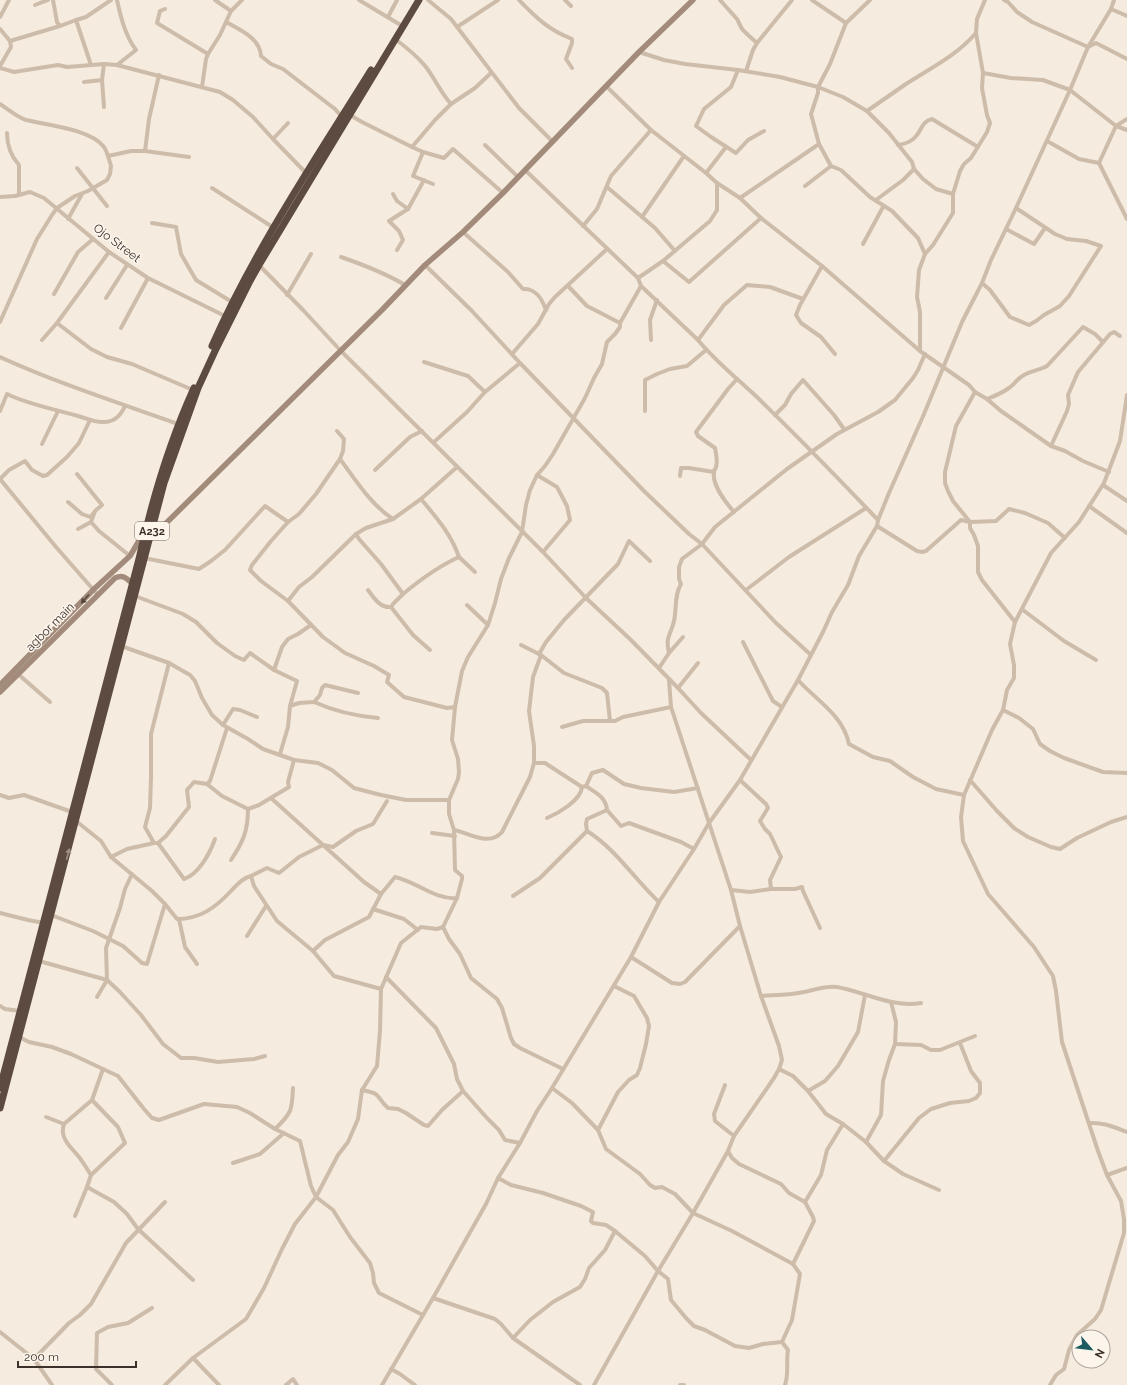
<svg xmlns="http://www.w3.org/2000/svg" width="1127" height="1385" viewBox="0 0 1127 1385" font-family="Raleway,sans-serif">
  <style>
    .lines { fill: none; stroke-linecap: round; stroke-linejoin: round }
    .street { stroke: #cebcaa; stroke-width: 4 }
    .secondary { stroke: #a28b7b; stroke-width: 5.5 }
    .highway { stroke: #5d4a40; stroke-width: 7 }
    .oneway { fill: #55473e }
    .oneway2 { fill: #9c8e85 }
    .labels { text-anchor: middle; dominant-baseline: central; stroke-width: 3; stroke-linejoin: round; paint-order: stroke }
    .shield { fill: #fbf5ec; stroke: #756b64; stroke-width: 1 }
    .shield-label { font-size: 11px; font-weight: bold; fill: #3b302a }
    .street-label { font-size: 12px; fill: #3b302a; stroke: #fbf5ec }
  </style>
  <rect width="100%" height="100%" fill="#f5ebdf"/>
  <g class="lines">
    <g class="street">
      <polyline points="53,0 57,22 60,26 76,20"/>
      <path d="M 117,0 C 121,18 125,35 136,50 L 117,65"/>
      <polyline points="215,0 231,11"/>
      <polyline points="359,0 399,24"/>
      <polyline points="428,0 451,19 519,108 553,142"/>
      <path d="M 519,0 C 536,18 549,30 572,39 L 572,43 L 566,59 L 572,68"/>
      <polyline points="565,0 571,6"/>
      <polyline points="720,0 737,19 742,29 748,35 757,43"/>
      <polyline points="812,0 846,23"/>
      <polyline points="870,0 846,23 830,64 818,87 818,93 811,114 819,144 831,166 841,170 870,197 892,211 918,238 925,254"/>
      <polyline points="1004,0 1008,2 1017,12 1032,22 1088,47 1096,43 1127,59"/>
      <polyline points="35,5 48,0"/>
      <polyline points="165,9 160,11 157,23 208,54"/>
      <polyline points="1111,9 1127,16"/>
      <polyline points="0,17 9,0"/>
      <polyline points="388,17 397,0"/>
      <path d="M 226,22 C 240,30 260,38 261,56 L 271,64 L 283,69 L 335,109 L 342,117"/>
      <polyline points="457,27 498,0"/>
      <polyline points="0,29 10,41 11,47 0,66"/>
      <path d="M 395,39 C 406,47 417,56 426,67 C 435,79 441,93 451,104 L 475,88 L 491,73"/>
      <polyline points="10,41 60,26"/>
      <polyline points="639,52 664,60 685,64 738,70 780,77 818,87 843,97 867,111 889,133 912,162 914,169 923,179 936,189 953,194"/>
      <polyline points="91,65 76,20 86,17 111,0"/>
      <polyline points="0,68 14,72 58,65 67,67 104,64 117,65 220,92 233,100 253,117 273,139 306,173"/>
      <polyline points="738,70 731,87 704,109 696,126 711,137 736,153 748,140 764,131"/>
      <polyline points="746,71 753,50 757,43 792,0"/>
      <polyline points="983,73 1011,78 1043,80 1070,90 1116,126 1127,130"/>
      <polyline points="84,82 102,80"/>
      <polyline points="606,86 651,130 706,173 717,183 740,198 761,218 822,266 920,351 969,385 975,392 987,399 1001,411 1051,446 1065,451 1083,461 1109,472"/>
      <polyline points="202,87 206,59 208,54 220,35 231,11 242,0"/>
      <path d="M 0,104 C 8,109 17,117 26,120 C 47,125 91,129 104,147 C 106,150 107,153 108,156 L 131,151 L 145,151 L 189,157"/>
      <polyline points="104,107 102,80 104,64"/>
      <path d="M 867,111 C 880,102 893,93 906,84 C 931,68 956,56 976,33"/>
      <polyline points="350,115 362,122 412,147 435,120 451,104"/>
      <path d="M 7,133 C 7,145 11,156 19,165 L 19,195"/>
      <polyline points="273,139 288,123"/>
      <polyline points="1047,141 1079,159 1099,163 1116,126 1127,119"/>
      <polyline points="485,145 518,177"/>
      <path d="M 898,145 C 905,144 913,141 917,135 C 922,128 923,121 932,119 L 978,147"/>
      <polyline points="412,147 423,152 444,158 453,149 503,193"/>
      <polyline points="145,151 149,119 159,75"/>
      <polyline points="423,152 413,176 433,184"/>
      <polyline points="1099,163 1127,219"/>
      <polyline points="77,168 107,206"/>
      <path d="M 525,170 L 638,278 L 641,286 L 698,340 C 716,362 739,380 760,400 C 800,439 839,479 878,520"/>
      <polyline points="706,173 726,147"/>
      <polyline points="805,186 831,166"/>
      <polyline points="607,187 655,228 675,251"/>
      <polyline points="212,188 274,228"/>
      <polyline points="393,194 397,201 408,209"/>
      <polyline points="0,197 15,196 30,192 44,198 109,252 148,278 225,316"/>
      <polyline points="740,198 819,144"/>
      <polyline points="876,200 903,180 914,169"/>
      <polyline points="642,217 684,156"/>
      <polyline points="68,219 82,194"/>
      <polyline points="152,223 176,227 181,254 196,280 232,302"/>
      <polyline points="583,226 597,209 611,176 651,130"/>
      <polyline points="1006,229 1034,244 1045,228"/>
      <path d="M 463,232 L 508,272 L 523,289 C 536,288 542,299 546,310"/>
      <polyline points="863,244 883,207"/>
      <polyline points="397,250 403,240 399,231 389,221 408,209 424,180"/>
      <path d="M 341,257 C 364,265 385,273 405,285"/>
      <polyline points="663,261 689,282 761,218"/>
      <polyline points="259,265 303,310 340,350 543,552 586,598 631,640 678,688 701,713 751,760"/>
      <polyline points="425,265 472,311 520,363 644,491 689,534 702,544 776,623 811,655"/>
      <polyline points="822,266 800,305 796,315 801,323 821,337 835,354"/>
      <polyline points="638,278 663,261 710,221 717,210 717,183"/>
      <polyline points="982,283 990,290 1010,317 1029,325 1036,321 1044,315 1060,306 1069,296 1101,246 1086,241 1067,239 1055,234 1016,208"/>
      <polyline points="568,286 587,306 620,323"/>
      <path d="M 641,286 L 620,323 L 620,327 L 615,334 L 607,342 L 602,364 L 594,378 L 585,398 L 553,454 L 545,466 L 537,475 L 530,490 L 526,505 L 522,532 L 509,558 L 501,579 L 495,603 L 488,625 L 468,657 L 462,671 L 455,707 L 452,740 L 458,759 L 459,772 L 458,779 L 449,800 L 449,814 L 454,830 C 470,833 489,847 502,832 L 530,777 L 534,763 L 534,746 L 529,711 L 533,677 L 541,655 L 539,654 L 546,642 L 564,620 L 618,564 L 629,541 L 650,561"/>
      <polyline points="54,294 78,252 93,239"/>
      <polyline points="287,295 311,254"/>
      <polyline points="106,298 127,265"/>
      <polyline points="0,322 37,239 52,215 57,208 75,196 88,191 107,180 110,174 111,166 108,156"/>
      <polyline points="57,323 91,349 107,357 132,364 193,390"/>
      <polyline points="121,328 148,278"/>
      <polyline points="42,340 57,323 109,252"/>
      <polyline points="651,340 650,320 657,300"/>
      <polyline points="698,340 724,305 747,285 770,287 803,299"/>
      <polyline points="920,351 920,312 917,297 919,270 925,254 933,245 953,213 953,194 960,171 964,164 971,158 987,132 990,123 987,115 982,88 983,73 976,33 977,19 985,0"/>
      <polyline points="512,354 538,324 549,304 555,297 607,249"/>
      <path d="M 0,357 C 57,383 119,403 178,424"/>
      <polyline points="424,362 468,376 485,392"/>
      <polyline points="975,392 956,426 945,472 945,483 948,491 953,501 970,522 970,528 974,535 978,546 978,572 982,580 1015,622"/>
      <path d="M 987,399 C 995,396 1002,393 1009,388 C 1014,385 1016,380 1021,377 C 1028,371 1038,371 1047,366 L 1083,327 L 1095,334 L 1103,342"/>
      <path d="M 0,411 L 7,394 C 30,405 54,409 78,416 C 86,418 95,423 104,422 C 115,422 121,415 125,406"/>
      <polyline points="645,411 645,380 657,374 670,369 687,366 706,350"/>
      <polyline points="775,415 785,405 791,394 803,380 834,415 844,429"/>
      <polyline points="337,431 344,439 343,451 340,459 316,494 299,514 288,522 271,541 252,565 250,570 261,581 288,601 323,637 345,653 374,666 389,675 387,682 404,697 447,708 455,707"/>
      <polyline points="434,442 467,412 485,392 520,363"/>
      <polyline points="42,444 58,411"/>
      <polyline points="1051,446 1067,411 1069,404 1068,395 1078,372 1110,334 1114,332 1120,336"/>
      <path d="M 340,459 C 355,479 371,505 393,519"/>
      <polyline points="375,470 410,437 422,431"/>
      <polyline points="77,474 102,505 95,511 91,522 99,531 130,556"/>
      <polyline points="537,475 557,487 567,506 570,520 543,552"/>
      <polyline points="680,476 681,468 689,468 714,472"/>
      <polyline points="0,479 56,547 98,595"/>
      <polyline points="0,479 9,470 25,461 32,470 43,476 47,475 67,457 79,443 90,420"/>
      <polyline points="1103,485 1127,501"/>
      <polyline points="68,502 82,514 90,517 94,513"/>
      <polyline points="1089,506 1127,533"/>
      <path d="M 734,512 C 727,504 712,485 714,473 C 714,467 714,473 716,467 C 718,461 716,454 715,448 L 698,436 L 696,432 L 728,389 L 737,379"/>
      <polyline points="877,526 917,551 922,552 926,551 961,520 970,522 996,521 1009,509 1025,513 1048,523 1065,538"/>
      <polyline points="78,529 91,522"/>
      <polyline points="459,557 475,572"/>
      <polyline points="144,558 199,569 211,561 225,550 265,506 288,522"/>
      <path d="M 368,590 C 374,598 380,608 391,607 L 393,604 L 403,594 L 381,564 L 359,539 L 356,534 L 366,528 L 393,519 L 421,499 L 457,467"/>
      <polyline points="746,590 789,557 866,508"/>
      <path d="M 403,594 C 421,579 437,567 459,557 C 451,534 436,517 421,499"/>
      <polyline points="135,596 183,614 196,622 217,643 235,656 244,660 250,653 274,670 297,681 290,706 288,727 280,754"/>
      <polyline points="288,601 299,587 312,577 356,534"/>
      <polyline points="467,605 488,625"/>
      <polyline points="391,607 413,635 430,650"/>
      <polyline points="1023,610 1064,641 1096,660"/>
      <polyline points="743,642 773,701 782,707"/>
      <polyline points="521,645 539,654"/>
      <polyline points="121,646 169,663 190,675 195,681 202,698 212,715 223,725 248,739 263,749 294,760 318,763 332,770 354,788 381,795 406,800 449,800"/>
      <path d="M 669,653 C 665,636 671,635 674,621 C 677,607 674,596 681,584 L 679,579 L 679,567 L 682,559 L 702,544 L 715,527 L 787,469 L 837,434 L 878,412 L 895,400 L 913,378 L 918,370 L 925,354"/>
      <polyline points="541,655 564,673 602,688 607,693 610,721"/>
      <polyline points="659,668 669,653 683,637"/>
      <polyline points="274,670 282,647 288,639 298,634 311,625"/>
      <polyline points="18,674 50,702"/>
      <path d="M 798,680 C 817,701 843,715 849,744 L 873,757 L 890,761 L 913,777 L 936,789 L 964,795"/>
      <polyline points="678,688 698,663"/>
      <path d="M 314,702 C 334,711 356,716 378,718"/>
      <polyline points="290,706 299,703 314,702 320,695 322,688 325,685 358,693"/>
      <polyline points="1003,710 1019,718 1033,729 1040,744 1050,751 1064,758 1103,772 1127,773"/>
      <polyline points="223,725 233,709 240,710 257,717"/>
      <polyline points="562,727 583,721 615,721 623,717 671,707"/>
      <polyline points="227,728 210,781 207,784 222,796 248,809 259,805 289,787 288,782 294,760"/>
      <polyline points="534,763 545,763 582,787 586,786 592,773 603,770 624,784 641,788 674,792 698,788"/>
      <polyline points="740,780 766,804 768,808 760,821 765,829 770,834 781,857 770,880 771,889"/>
      <polyline points="970,780 997,811 1014,828 1028,837 1051,847 1060,849 1077,838 1111,822 1127,817"/>
      <path d="M 586,786 C 596,793 606,797 607,810 L 587,819 L 586,824 L 587,831"/>
      <polyline points="0,795 9,798 24,795 72,812"/>
      <path d="M 271,798 L 364,882 L 381,894 L 395,877 C 417,882 435,900 457,898 L 462,879 L 462,876 L 455,870 L 454,830"/>
      <polyline points="607,810 621,826 629,823 681,842 694,849"/>
      <path d="M 547,818 C 559,813 581,800 582,787"/>
      <path d="M 76,821 L 101,841 L 111,857 L 152,891 L 165,904 L 177,919 C 200,919 215,908 231,891 C 237,885 242,878 251,876 L 254,886 L 277,921 L 313,951 L 334,976 L 381,989"/>
      <polyline points="432,833 455,836"/>
      <polyline points="156,843 158,843 166,836 189,807 187,790 194,782 207,784"/>
      <path d="M 158,843 L 184,879 C 199,874 210,853 215,839"/>
      <polyline points="111,857 127,849 154,843 145,827 150,808 151,777 151,734 169,663"/>
      <path d="M 231,860 C 243,842 248,831 248,809"/>
      <polyline points="251,876 267,868 279,873 299,857 323,845 333,847 356,831 373,824 387,801"/>
      <polyline points="731,890 750,892 771,889 795,889 802,887 803,891 820,928"/>
      <path d="M 513,896 L 540,878 L 587,831 C 616,849 635,880 659,902"/>
      <polyline points="373,909 404,919 418,930"/>
      <polyline points="0,913 28,920 44,923"/>
      <polyline points="51,915 93,931 123,946 142,963 147,964 165,904"/>
      <polyline points="179,919 185,947 197,964"/>
      <polyline points="443,927 449,939 460,954 471,978 497,999 502,1008 511,1038 514,1044 520,1048 563,1069"/>
      <polyline points="247,936 266,906"/>
      <polyline points="313,951 325,940 369,917 381,894"/>
      <polyline points="631,957 672,983 680,984 685,982 740,926"/>
      <polyline points="39,961 107,980 119,991 141,1015 163,1044 181,1058 194,1058 218,1062 254,1059 265,1056"/>
      <polyline points="386,977 436,1028 454,1064 457,1079 463,1091 487,1118 499,1130 505,1140 520,1143"/>
      <path d="M 761,996 C 775,995 791,995 804,992 C 816,990 825,985 837,987 C 865,992 892,1008 921,1003"/>
      <polyline points="97,997 107,980 106,948 120,908 125,889 132,874"/>
      <polyline points="0,1006 5,1009 20,1011"/>
      <polyline points="19,1037 29,1042 52,1047 71,1054 118,1076 144,1109 152,1118 159,1120 204,1104 237,1107 250,1113 275,1129 300,1141 311,1186 316,1197 333,1210 350,1237 370,1263 373,1273 374,1283 379,1293 423,1315"/>
      <polyline points="895,1044 921,1045 931,1050 940,1050 975,1036"/>
      <polyline points="779,1069 793,1076 808,1091 826,1114 843,1124 866,1142 884,1161 903,1174 939,1190"/>
      <polyline points="725,1085 714,1114 715,1121 734,1136"/>
      <polyline points="552,1088 572,1103 598,1130 606,1149 640,1174 650,1185 655,1188 662,1187 675,1194 693,1213 732,1231 793,1264"/>
      <path d="M 362,1090 C 383,1094 375,1096 388,1108 L 398,1109 L 406,1113 L 424,1125 L 428,1126 L 442,1110 L 463,1091"/>
      <polyline points="808,1091 825,1081 838,1066 858,1032 865,995"/>
      <polyline points="46,1117 64,1124"/>
      <path d="M 1089,1123 C 1103,1122 1114,1127 1127,1132"/>
      <path d="M 275,1129 C 292,1113 292,1110 293,1088"/>
      <polyline points="598,1130 618,1092 629,1080 637,1075 640,1068 646,1044 649,1026 647,1018 634,996 614,986"/>
      <polyline points="866,1142 881,1115 883,1081 889,1060 895,1044 896,1022 891,1002"/>
      <polyline points="728,1151 732,1158 739,1164 781,1184 789,1193 805,1202"/>
      <polyline points="884,1161 919,1118 931,1109 950,1103 969,1101 976,1098 980,1093 980,1083 971,1071 960,1043"/>
      <polyline points="233,1163 260,1154 284,1133"/>
      <path d="M 91,1175 C 87,1169 83,1162 79,1157 C 71,1147 59,1138 64,1124 L 92,1100 L 103,1069"/>
      <polyline points="1107,1175 1127,1168"/>
      <polyline points="498,1178 511,1185 543,1193 581,1206 593,1212 591,1221 593,1223 606,1225 615,1231 645,1256 658,1271 668,1279 671,1300 686,1318 694,1326 705,1330 735,1346 749,1348 763,1344 782,1342"/>
      <polyline points="87,1187 114,1202 127,1214 138,1229 193,1280"/>
      <polyline points="75,1216 87,1187 91,1175 125,1143 118,1127 92,1100"/>
      <polyline points="433,1298 495,1319 501,1324 513,1338 580,1385"/>
      <polyline points="0,1332 34,1359 52,1385"/>
      <polyline points="513,1338 530,1320 553,1302 580,1287 585,1279 589,1268 605,1250 615,1231"/>
      <polyline points="193,1358 219,1385"/>
      <polyline points="34,1359 69,1323 80,1315 91,1304 126,1243 165,1202"/>
      <polyline points="391,1369 400,1374 415,1385"/>
      <polyline points="112,1385 96,1369 97,1333 108,1327 128,1323 152,1308"/>
      <polyline points="165,1385 193,1358 246,1319 264,1288 282,1249 295,1224 316,1197 338,1155 348,1142 358,1119 362,1090 377,1066 380,1031 381,989 401,943 421,927 437,929 443,927 457,898"/>
      <polyline points="286,1385 293,1379 297,1385"/>
      <polyline points="382,1385 433,1298 486,1204 498,1178 520,1143 537,1111 552,1088 631,957 659,902 694,849 709,823 740,780 798,680 823,632 832,612 848,585 859,556 877,526 878,520 889,493 924,414 962,322 982,283 991,260 1016,208 1070,90 1088,47 1111,9 1114,0"/>
      <polyline points="594,1385 658,1271 693,1213 728,1151 734,1136 774,1078 779,1069 782,1060 779,1046 761,996 740,926 731,890 671,707 669,680"/>
      <polyline points="680,1385 684,1385"/>
      <path d="M 785,1385 C 789,1374 786,1361 788,1350 L 782,1342 L 792,1320 L 800,1274 L 793,1264 L 814,1221 L 813,1217 L 805,1202 L 821,1175 L 827,1150 L 843,1124"/>
      <polyline points="1050,1385 1056,1375 1064,1369 1069,1350 1077,1335 1095,1319 1101,1310 1124,1233 1124,1219 1121,1201 1107,1175 1098,1151 1062,1042 1056,991 1053,976 1034,947 988,894 963,841 961,817 964,795 992,730 1003,710 1007,690 1014,678 1014,665 1010,644 1015,622 1051,553 1079,522 1104,483 1120,441 1127,395"/>
    </g>
    <g class="secondary">
      <polyline points="149,540 382,310 425,265 463,232 503,193 639,52 693,0"/>
      <polyline points="0,685 94,589 130,556 143,534"/>
      <path d="M 0,692 L 115,578 C 123,574 126,578 132,583"/>
    </g>
    <g class="highway">
      <path d="M 212,346 C 255,249 315,160 371,70"/>
      <path d="M 0,1088 L 139,559 C 152,500 169,443 194,388"/>
      <polyline points="0,1108 164,483 198,388 215,351 250,281 259,265 419,0"/>
    </g>
  </g>
  <defs><path id="oneway-solid" d="M-6-.8H1V-3.2L6.5 0L1 3.2V.8H-6Z"/></defs>
  <use class="oneway" href="#oneway-solid" transform="translate(85 599) rotate(132)"/>
  <use class="oneway2" href="#oneway-solid" transform="translate(68 854) rotate(-75)"/>
  <g class="labels">
    <rect class="shield" x="135" y="522" width="34" height="18" rx="3"/>
    <g class="shield-label">
      <text x="152" y="531">A232</text>
    </g>
    <g class="street-label">
      <text transform="translate(117 243) rotate(37)">Ojo Street</text>
      <text transform="translate(50 627) rotate(-45)">agbor main</text>
    </g>
  </g>
  <g transform="translate(1091 1349) rotate(118)"><circle r="19" fill="#fbf5ec" stroke="#aea69e"/>
  <path d="M0-3L7 15L0 10L-7 15Z" fill="#1c5960"/>
  <text y="-6" font-size="11" font-weight="bold" text-anchor="middle" fill="#3b302a">N</text>
  </g>
  <path d="M18 1361v6h118v-6" fill="none" stroke="#3b302a" stroke-width="2"/>
  <text x="24" y="1361" font-size="12" fill="#3b302a" stroke="#fbf5ec" stroke-width="3" paint-order="stroke">200 m</text>
</svg>
